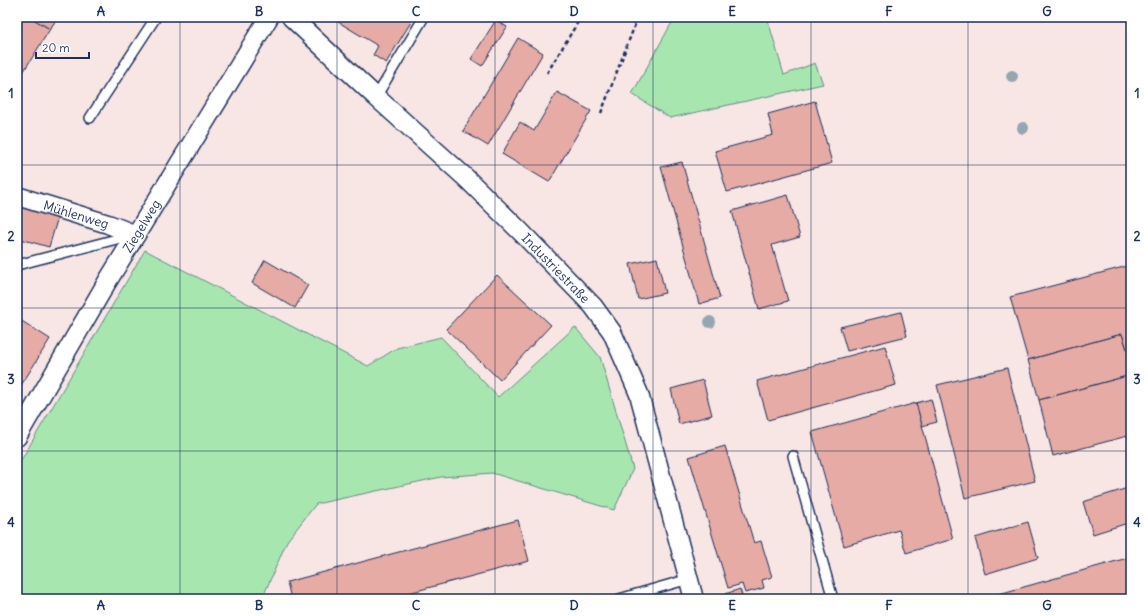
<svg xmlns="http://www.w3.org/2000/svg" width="1148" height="616" viewBox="0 0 1148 616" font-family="Delius,sans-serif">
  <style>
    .built { fill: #f7e6e4 }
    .green { fill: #a7e7af; stroke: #618b86 }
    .building { fill: #e5aba4; stroke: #1b2f5e }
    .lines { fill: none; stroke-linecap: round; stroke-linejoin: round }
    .lane-casing { stroke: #1b2f5e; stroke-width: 12 }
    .street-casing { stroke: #1b2f5e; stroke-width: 21 }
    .path { stroke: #1b2f5e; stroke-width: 2.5; stroke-dasharray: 4 3; stroke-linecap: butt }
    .lane { stroke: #fff; stroke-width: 9 }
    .street { stroke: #fff; stroke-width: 18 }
    .tree { fill: #95a6b1 }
    .grid { fill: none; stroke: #1b2f5e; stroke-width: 1; stroke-opacity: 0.55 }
    .labels { text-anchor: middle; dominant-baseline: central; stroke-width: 3; stroke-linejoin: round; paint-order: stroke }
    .street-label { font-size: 13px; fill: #1b2f5e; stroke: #fff }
    .neatline { fill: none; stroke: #1b2f5e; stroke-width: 1.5 }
    .grid-label { font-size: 13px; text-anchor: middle; font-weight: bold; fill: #1b2f5e }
  </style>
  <rect width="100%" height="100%" fill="#fff"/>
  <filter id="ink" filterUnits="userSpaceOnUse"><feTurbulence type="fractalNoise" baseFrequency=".025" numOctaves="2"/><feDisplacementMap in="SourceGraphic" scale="8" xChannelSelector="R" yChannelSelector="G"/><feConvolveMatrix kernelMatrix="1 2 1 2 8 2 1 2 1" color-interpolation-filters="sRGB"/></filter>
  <g filter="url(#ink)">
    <rect class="built" x="17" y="17" width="1114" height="582"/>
    <g class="green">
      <polygon points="675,17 767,17 784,75 815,63 823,84 670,118 632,94"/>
      <polygon points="145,250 368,366 397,348 441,337 498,397 575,327 600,357 633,469 614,510 492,473 441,477 316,504 287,541 262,599 17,599 17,467"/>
    </g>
    <g class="building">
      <polygon points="17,17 30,17 50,29 17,82"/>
      <polygon points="30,17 58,17 50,29"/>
      <polygon points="330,17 414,17 386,63 373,55 378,46"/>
      <polygon points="543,17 555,17 552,22"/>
      <polygon points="496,20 507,27 482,66 471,59"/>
      <polygon points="518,38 543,53 488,146 463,131"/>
      <polygon points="557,92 591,111 549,182 502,154 520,122 534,131"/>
      <polygon points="815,101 832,163 727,192 715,151 773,135 768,114"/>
      <polygon points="682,162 720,298 699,304 661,167"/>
      <polygon points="788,195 800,237 772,245 788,301 759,309 732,211"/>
      <polygon points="17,205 58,217 49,247 17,238"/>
      <polygon points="657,258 665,293 638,299 630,264"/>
      <polygon points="265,260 308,285 295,308 252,283"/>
      <polygon points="1131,265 1131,362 1122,334 1028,360 1010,297"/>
      <polygon points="497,275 551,325 500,380 446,329"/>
      <polygon points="901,312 907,336 847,351 840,327"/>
      <polygon points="17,318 50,339 17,392"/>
      <polygon points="1122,334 1131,362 1131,375 1039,400 1028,360"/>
      <polygon points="885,346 896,385 768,420 757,381"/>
      <polygon points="1007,368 1035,481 965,498 937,385"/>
      <polygon points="1131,375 1131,435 1053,456 1039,400"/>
      <polygon points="703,380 712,415 679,424 671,389"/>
      <polygon points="931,399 937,422 922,426 916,403"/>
      <polygon points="916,403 953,539 906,553 899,530 844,546 812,432"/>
      <polygon points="725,446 754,543 761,541 772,577 762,580 764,588 745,593 742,584 728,588 689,457"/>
      <polygon points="1131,487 1131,522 1093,534 1083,502"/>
      <polygon points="518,520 529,561 386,599 291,599 287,582"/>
      <polygon points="1028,522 1038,558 985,574 975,538"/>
      <polygon points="1131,557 1131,599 988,599 988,597"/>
      <polygon points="740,589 743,599 726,599 725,594"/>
    </g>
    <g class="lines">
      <defs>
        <g id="lane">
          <polyline points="376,97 424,17"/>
          <polyline points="90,118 156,17"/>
          <polyline points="17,265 132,235"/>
          <polyline points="793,456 833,599"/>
          <polyline points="619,599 689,579"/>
        </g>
        <g id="street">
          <path id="s1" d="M 291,17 L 376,97 L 466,178 L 521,232 L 593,306 L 612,332 L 639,394 L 694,599"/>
          <path id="s2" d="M 17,196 L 108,224 L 136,235"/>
          <path id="s3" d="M 17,437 L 107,282 L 269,17"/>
        </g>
      </defs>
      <use href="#lane" class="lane-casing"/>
      <use href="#street" class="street-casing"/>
      <g class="path">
        <polyline points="547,73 581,17"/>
        <polyline points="601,113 638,17"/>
      </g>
      <use href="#lane" class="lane"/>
      <use href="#street" class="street"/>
    </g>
    <g class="tree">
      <circle cx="1012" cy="76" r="6"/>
      <circle cx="1023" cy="128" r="6"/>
      <circle cx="710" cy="322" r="6"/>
    </g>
  </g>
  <path class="grid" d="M 180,17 L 180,599M 337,17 L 337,599M 495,17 L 495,599M 653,17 L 653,599M 811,17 L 811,599M 968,17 L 968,599M 17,165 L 1131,165M 17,308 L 1131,308M 17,451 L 1131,451"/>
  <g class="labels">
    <g class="street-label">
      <text stroke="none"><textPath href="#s2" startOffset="62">Mühlenweg</textPath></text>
      <text stroke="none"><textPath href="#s3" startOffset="245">Ziegelweg</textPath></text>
      <text stroke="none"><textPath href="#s1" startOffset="365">Industriestraße</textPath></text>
    </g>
  </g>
  <rect width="1148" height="616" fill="none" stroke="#fff" stroke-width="44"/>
  <path d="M36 52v6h53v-6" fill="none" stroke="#1b2f5e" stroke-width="2"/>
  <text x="42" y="52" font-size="12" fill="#1b2f5e" stroke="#ffffff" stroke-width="3" paint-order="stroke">20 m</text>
  <rect x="22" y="22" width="1104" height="572" class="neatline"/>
  <g class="grid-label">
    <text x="101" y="16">A</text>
    <text x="259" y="16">B</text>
    <text x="416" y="16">C</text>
    <text x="574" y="16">D</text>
    <text x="732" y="16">E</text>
    <text x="889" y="16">F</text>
    <text x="1047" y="16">G</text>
    <text x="11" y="98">1</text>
    <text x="1137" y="98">1</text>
    <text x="11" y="241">2</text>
    <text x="1137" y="241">2</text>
    <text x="11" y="384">3</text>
    <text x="1137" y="384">3</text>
    <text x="11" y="527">4</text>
    <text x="1137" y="527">4</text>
    <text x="101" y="610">A</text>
    <text x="259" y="610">B</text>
    <text x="416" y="610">C</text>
    <text x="574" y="610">D</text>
    <text x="732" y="610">E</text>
    <text x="889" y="610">F</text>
    <text x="1047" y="610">G</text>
  </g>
</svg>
